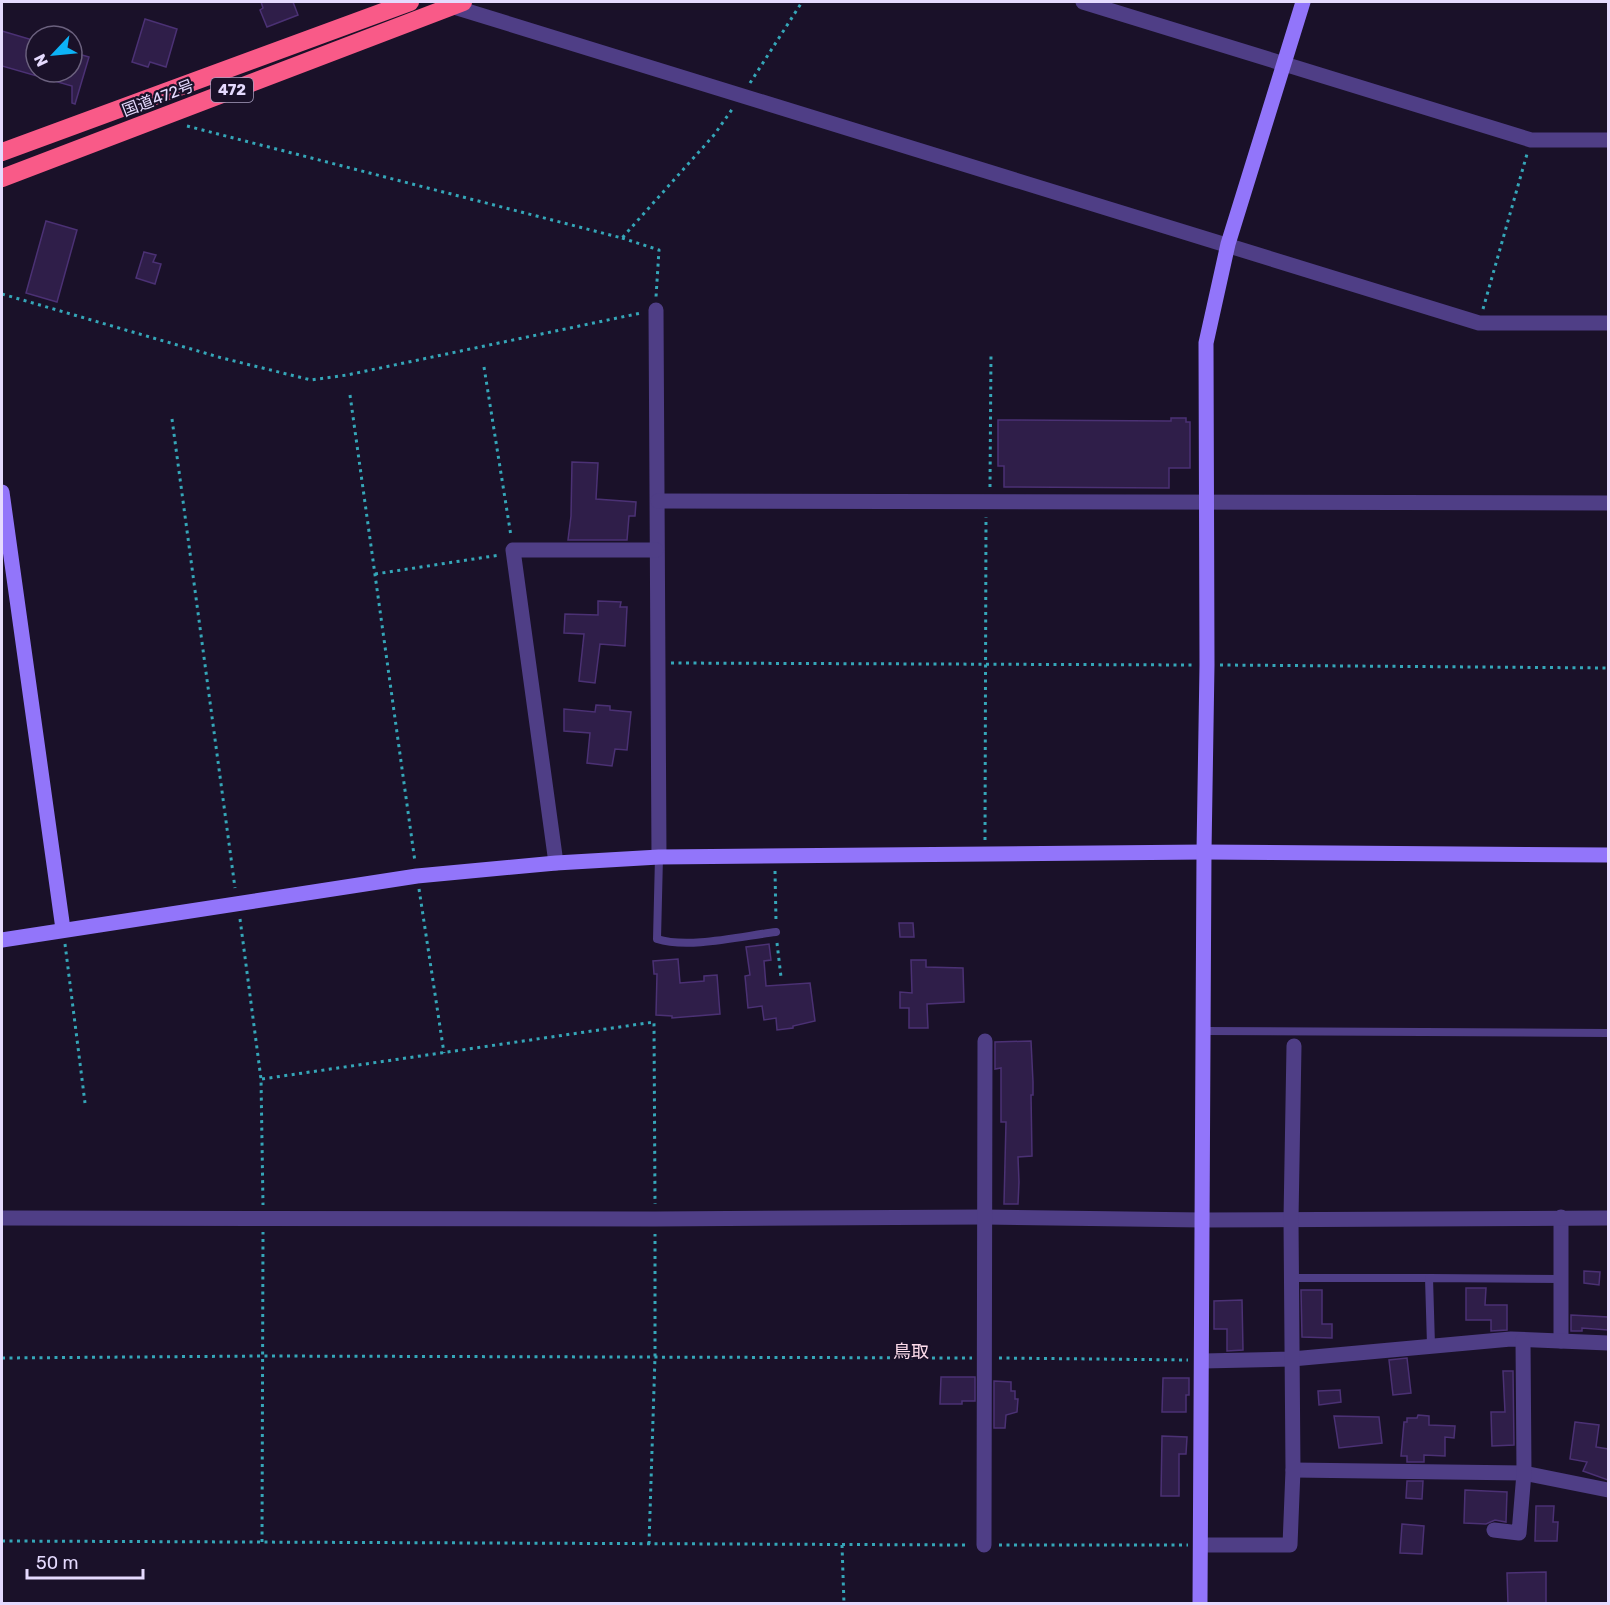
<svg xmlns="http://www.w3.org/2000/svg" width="1610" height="1605" viewBox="0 0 1610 1605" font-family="Rubik,'Noto Sans JP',sans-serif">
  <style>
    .building { fill: #2f1e49; stroke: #4b3174; stroke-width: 1.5 }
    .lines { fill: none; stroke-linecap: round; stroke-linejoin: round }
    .path { stroke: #35a6b8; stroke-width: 3; stroke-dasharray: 3 4.5; stroke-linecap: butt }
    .lane { stroke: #4f3e86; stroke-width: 8 }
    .street { stroke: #4f3e86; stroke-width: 15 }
    .secondary { stroke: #9275fa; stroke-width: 15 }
    .highway { stroke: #f95a88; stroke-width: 18 }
    .labels { text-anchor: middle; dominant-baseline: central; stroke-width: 4.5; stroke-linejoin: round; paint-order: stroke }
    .shield { fill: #1a1129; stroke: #a89ebe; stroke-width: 1.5 }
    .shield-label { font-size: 15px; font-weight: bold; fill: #e5dafe }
    .street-label { font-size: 16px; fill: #e5dafe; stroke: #1a1129 }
    .neighbourhood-label { font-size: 18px; fill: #fedceb; stroke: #1a1129 }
  </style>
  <rect width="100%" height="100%" fill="#1a1129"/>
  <g class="building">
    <polygon points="261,2 293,2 298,15 267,27 260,10 263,8"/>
    <polygon points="145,19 177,29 166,67 150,62 148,67 132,62"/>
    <polygon points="2,31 36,41 36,72 72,72 72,52 89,57 75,104 72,103 72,86 2,66"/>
    <polygon points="46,221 77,230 57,302 26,293"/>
    <polygon points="144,252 156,255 153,262 161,264 155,284 136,278"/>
    <polygon points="1171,418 1186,418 1186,422 1190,422 1190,468 1169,468 1169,488 1004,487 1004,466 998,466 998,420 1171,421"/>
    <polygon points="572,462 598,463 596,499 636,502 635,516 629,516 627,540 568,540 571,516"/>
    <polygon points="598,601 621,602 620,607 627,607 625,646 600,644 595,683 579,681 584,634 564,633 565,614 598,615"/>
    <polygon points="596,705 610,706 610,710 631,712 627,750 615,749 612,766 587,763 590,733 564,731 564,709 595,712"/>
    <polygon points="899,923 913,923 914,937 900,937"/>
    <polygon points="769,944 771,960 764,961 766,986 810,983 815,1021 793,1026 793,1028 777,1030 776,1018 764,1020 762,1006 748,1008 745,976 750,975 746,947"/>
    <polygon points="678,959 680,983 704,981 704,976 717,975 720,1014 672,1018 672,1016 656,1015 657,974 654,974 653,961"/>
    <polygon points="911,960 926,960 926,967 963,968 964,1002 927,1004 928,1028 909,1028 909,1008 900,1008 900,992 912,993"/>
    <polygon points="1031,1041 1033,1082 1033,1095 1031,1095 1032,1156 1018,1157 1019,1182 1018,1204 1004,1204 1006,1122 1001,1122 1001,1068 995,1069 995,1042"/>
    <polygon points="1584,1271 1600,1272 1599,1285 1584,1283"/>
    <polygon points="1466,1288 1486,1288 1485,1305 1507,1305 1507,1330 1491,1331 1491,1320 1466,1320"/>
    <polygon points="1301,1290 1322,1290 1322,1324 1332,1324 1332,1338 1302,1337"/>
    <polygon points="1242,1300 1243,1350 1227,1351 1227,1329 1214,1329 1214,1301"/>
    <polygon points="1571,1315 1608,1317 1608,1330 1582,1328 1582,1331 1571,1331"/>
    <polygon points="1407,1358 1411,1393 1393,1395 1389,1360"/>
    <polygon points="1503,1371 1513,1371 1514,1445 1492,1446 1491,1412 1505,1412"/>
    <polygon points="941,1377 975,1377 975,1401 962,1401 962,1404 940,1404"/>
    <polygon points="1163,1378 1189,1378 1189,1395 1186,1395 1186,1412 1162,1412"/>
    <polygon points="994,1381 1011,1382 1011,1391 1015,1391 1015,1399 1018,1399 1017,1412 1006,1415 1005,1428 994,1428"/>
    <polygon points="1340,1390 1341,1402 1319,1405 1318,1391"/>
    <polygon points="1418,1415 1429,1416 1429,1425 1455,1426 1454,1438 1445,1437 1445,1456 1424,1455 1424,1462 1407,1462 1407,1456 1401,1456 1404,1422 1407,1422 1407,1418 1417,1418"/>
    <polygon points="1334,1416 1379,1417 1382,1443 1339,1448"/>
    <polygon points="1575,1422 1599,1425 1596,1447 1608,1449 1608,1480 1583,1471 1587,1462 1570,1459"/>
    <polygon points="1162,1436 1187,1437 1186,1454 1179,1454 1179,1496 1161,1496"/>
    <polygon points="1407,1481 1423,1481 1422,1499 1406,1498"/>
    <polygon points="1465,1490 1507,1492 1506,1522 1495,1520 1486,1524 1464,1523"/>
    <polygon points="1536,1506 1554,1506 1553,1522 1558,1522 1557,1541 1535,1541"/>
    <polygon points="1402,1524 1424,1526 1422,1554 1400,1553"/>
    <polygon points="1546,1572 1546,1604 1508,1604 1507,1573"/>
  </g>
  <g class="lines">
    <g class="path">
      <polyline points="750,83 802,2"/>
      <polyline points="187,126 622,238 714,135 733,108"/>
      <polyline points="622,238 659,250 656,297"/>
      <polyline points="2,294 222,358 311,380 347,375 641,313"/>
      <polyline points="1483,309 1527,154"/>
      <polyline points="484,367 511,536"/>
      <polyline points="350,395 415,862"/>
      <polyline points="172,419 235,888"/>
      <polyline points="990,487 991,353"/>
      <polyline points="375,574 500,555"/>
      <polyline points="671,663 1193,665"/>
      <polyline points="1220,665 1608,668"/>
      <polyline points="985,840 986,517"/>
      <polyline points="775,871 776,921"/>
      <polyline points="419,889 444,1053"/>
      <polyline points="240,919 261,1079 263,1205"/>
      <polyline points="777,943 781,977"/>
      <polyline points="65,944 85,1103"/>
      <polyline points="262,1079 654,1022 655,1204"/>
      <polyline points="2,1358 263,1356 972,1358"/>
      <polyline points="999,1358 1188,1360"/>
      <polyline points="2,1541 969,1545"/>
      <polyline points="262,1542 263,1232"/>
      <polyline points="649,1544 655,1357 655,1234"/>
      <polyline points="842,1545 844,1604"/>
      <polyline points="999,1545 1188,1545"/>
    </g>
    <g class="lane">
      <path d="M 659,857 L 657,939 C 689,949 742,936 776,932"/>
      <polyline points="1204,1031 1608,1033"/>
      <polyline points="1291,1278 1429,1278"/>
      <polyline points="1431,1345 1429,1278 1561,1279"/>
    </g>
    <g class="street">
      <polyline points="1083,2 1531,140 1608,140"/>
      <polyline points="451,6 1479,323 1608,323"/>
      <polyline points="656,310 659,857"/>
      <polyline points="658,501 1608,503"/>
      <polyline points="556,863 513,550 656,550"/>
      <polyline points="1561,1217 1561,1341"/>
      <polyline points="2,1218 655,1219 984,1217 1202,1220 1608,1218"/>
      <polyline points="1203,1361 1292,1359 1511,1339 1608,1343"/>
      <polyline points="1293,1470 1524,1473 1608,1490"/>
      <polyline points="1494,1530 1519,1533 1524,1473 1523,1340"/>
      <polyline points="984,1545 985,1041"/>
      <polyline points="1201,1545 1290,1545 1293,1470 1291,1219 1294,1046"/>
    </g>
    <g class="secondary">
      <polyline points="2,492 63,929"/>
      <polyline points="2,940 417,876 556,863 659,857 1204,852 1608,855"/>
      <polyline points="1200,1604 1204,852 1207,665 1206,343 1228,244 1303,2"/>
    </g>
    <g class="highway">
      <polyline points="2,152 410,2"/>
      <polyline points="2,178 463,2"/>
    </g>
  </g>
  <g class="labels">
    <rect class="shield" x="211" y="78" width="42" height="24" rx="4.5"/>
    <g class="shield-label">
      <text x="232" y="90">472</text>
    </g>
    <g class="street-label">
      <text transform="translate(158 98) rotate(-21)">国道472号</text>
    </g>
    <g class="neighbourhood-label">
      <text x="911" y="1352">鳥取</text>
    </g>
  </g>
  <rect width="1610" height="1605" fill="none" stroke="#e5dafe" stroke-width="6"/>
  <g transform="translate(54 54) rotate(244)"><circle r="28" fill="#1a1129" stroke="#6b617e" stroke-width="1.5"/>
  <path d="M0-4.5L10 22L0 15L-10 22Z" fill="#0db3f7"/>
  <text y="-9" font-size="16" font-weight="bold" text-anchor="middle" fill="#e5dafe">N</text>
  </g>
  <path d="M27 1569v9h116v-9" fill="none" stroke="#e5dafe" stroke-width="3"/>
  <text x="36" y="1569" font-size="18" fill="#e5dafe" stroke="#1a1129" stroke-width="4.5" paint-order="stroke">50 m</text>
</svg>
